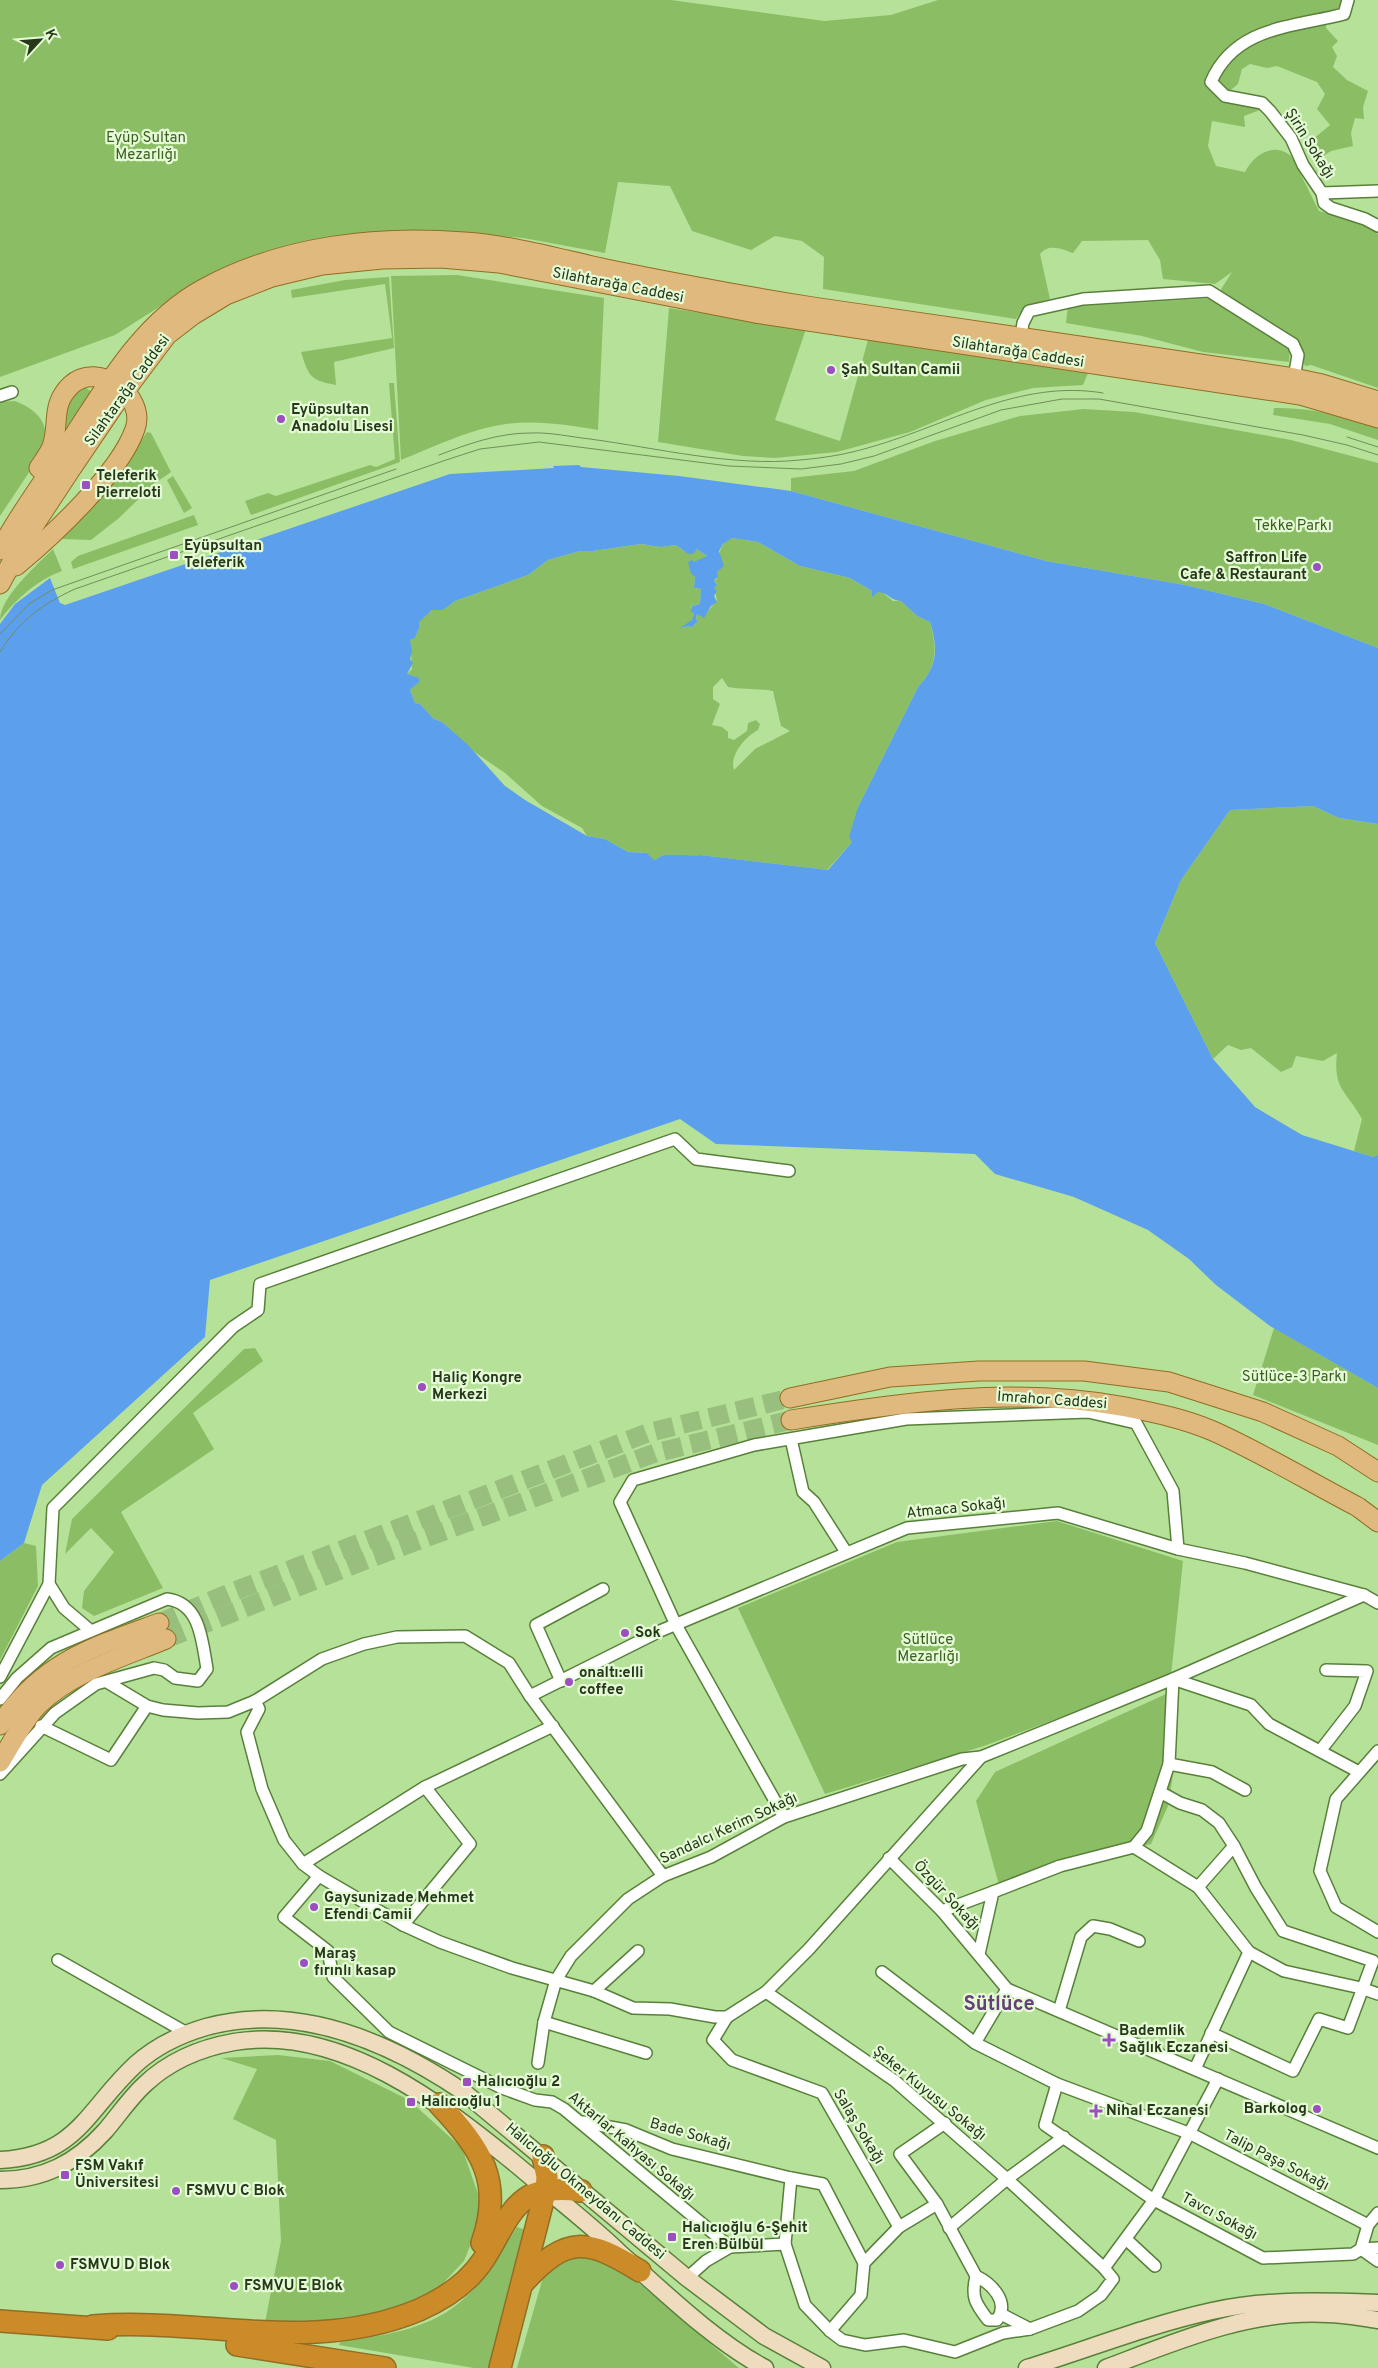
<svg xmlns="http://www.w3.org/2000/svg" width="1378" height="2368" viewBox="0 0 1378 2368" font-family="Overpass,sans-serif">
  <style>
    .green { fill: #8bbe64; fill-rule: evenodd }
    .water { fill: #5c9fed; fill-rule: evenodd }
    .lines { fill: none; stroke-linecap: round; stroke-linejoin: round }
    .primary-tunnel { stroke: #99bf7f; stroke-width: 19; stroke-dasharray: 19 9; stroke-linecap: butt }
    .street-casing { stroke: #59803b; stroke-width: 14 }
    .secondary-casing { stroke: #59803b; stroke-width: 19 }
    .primary-casing { stroke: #916e23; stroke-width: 21 }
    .highway-casing { stroke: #916e23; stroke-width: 24 }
    .street { stroke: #fff; stroke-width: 11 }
    .secondary { stroke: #efdcbe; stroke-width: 16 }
    .primary { stroke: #e0b97e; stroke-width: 19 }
    .highway { stroke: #cb8b28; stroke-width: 21 }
    .tram { stroke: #708f5b; stroke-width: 1 }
    .poi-dot { fill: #9b4fc1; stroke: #e4fbd6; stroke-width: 2 }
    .labels { text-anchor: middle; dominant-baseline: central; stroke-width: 4.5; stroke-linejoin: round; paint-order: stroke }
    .park-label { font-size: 15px; fill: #3c5e20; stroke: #e4fbd6 }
    .street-label { font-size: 15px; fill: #26371a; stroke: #e4fbd6 }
    .poi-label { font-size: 15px; font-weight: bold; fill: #26371a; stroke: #e4fbd6; text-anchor: start }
    .district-label { font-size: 20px; font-weight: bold; fill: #643f78; stroke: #e4fbd6 }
  </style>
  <rect width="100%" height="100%" fill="#b6e198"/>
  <g class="green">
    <path d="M 0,0 L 671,0 L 824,21 L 891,15 L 938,0 L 1343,0 L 1340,7 C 1322,15 1302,15 1283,20 C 1246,32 1225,48 1205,81 L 1221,98 L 1258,105 L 1260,110 L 1244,116 L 1245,127 L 1212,121 L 1208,146 L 1216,166 L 1245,172 C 1254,154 1275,141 1292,157 L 1319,211 L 1363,223 L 1378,234 L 1378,388 L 1311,365 L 1305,366 L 1296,346 L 1220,291 L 1232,272 L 1215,284 L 1163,279 L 1160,260 L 1148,240 L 1082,241 L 1073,253 C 1062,249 1049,243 1040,254 L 1050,299 L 1025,306 L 1016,319 L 823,289 L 824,257 L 802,241 L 775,236 L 751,250 L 692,231 L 670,186 L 618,182 L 605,253 L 523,238 L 451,232 L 301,242 L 245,263 L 189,288 L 115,335 L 0,377 Z"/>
    <polygon points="1326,22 1326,28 1338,41 1332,47 1337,56 1333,67 1347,80 1368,91 1363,107 1364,119 1355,118 1351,133 1353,146 1331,151 1320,158 1306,145 1330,125 1317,109 1325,94 1317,82 1277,66 1267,68 1250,64 1242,69 1238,84 1226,94 1214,81 1219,68 1239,52 1271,32"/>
    <path d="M 457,275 L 604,298 L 598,430 C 568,425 538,420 506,424 C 473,428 433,447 401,460 L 391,276 Z"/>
    <path d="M 389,277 L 394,348 L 334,362 L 336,385 C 310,380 309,377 301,352 L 392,338 L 385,284 L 292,298 L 291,290 L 345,280 Z"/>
    <polygon points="1214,298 1290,345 1289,362 1203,352 1142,336 1066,323 1068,307"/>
    <polygon points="669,308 806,329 775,420 840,441 868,340 1088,373 1083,385 1033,388 986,400 910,432 837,452 775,458 743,456 658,442"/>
    <polygon points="389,383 394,383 400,462 251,515 245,501 268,493 276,496 370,465 376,467 395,459"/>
    <path d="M 85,387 L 92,392 L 64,431 C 64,412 67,398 85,387 Z"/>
    <path d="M 15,401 C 40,411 52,426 42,453 L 0,516 L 0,402 Z"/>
    <path d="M 1274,408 C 1309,407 1345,416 1378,428 L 1378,440 L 1330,424 L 1273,415 Z"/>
    <polygon points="1084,409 1134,412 1291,440 1378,463 1378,648 1264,604 1185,585 1046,561 791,491 791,478 854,471 935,441 1020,416"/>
    <polygon points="147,432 151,433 171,472 154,484 119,518 91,540 62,539 116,477"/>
    <polygon points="173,476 192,508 184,513 167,480"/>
    <polygon points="194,515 198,525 73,569 71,562 78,556"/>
    <path d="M 732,538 L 758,542 L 800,566 L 850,578 L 872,591 L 882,592 L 893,601 L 901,601 L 917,616 L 930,622 C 937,648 938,666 918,687 L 858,807 L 852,842 L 827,870 L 700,855 C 691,856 667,853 661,856 C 658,858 656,860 654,861 L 647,853 L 628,852 L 605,839 L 587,836 L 582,828 L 542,806 L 505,773 L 473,751 L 442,722 L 434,719 L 420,704 L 415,703 L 410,690 L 415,685 L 414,677 L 407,674 L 412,669 L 410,640 L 415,638 L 419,628 L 418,622 L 432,610 L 443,610 L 455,601 L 528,575 L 548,560 L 580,551 L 593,551 L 641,544 L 661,547 L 676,545 L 685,552 L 697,549 L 707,556 L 691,567 L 695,577 L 694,588 L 701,589 L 700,604 L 691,606 L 694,614 L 692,621 L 681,628 L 690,626 L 691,628 L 698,621 L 696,619 L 697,614 L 705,615 L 717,600 L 714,588 L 717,584 L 714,580 L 717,579 L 717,572 L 720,568 C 719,555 718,544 732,538 ZM 722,678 L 728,687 C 743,690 758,688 773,691 L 781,726 L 790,731 L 755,749 L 734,770 C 729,755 746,736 758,730 L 760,724 L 756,720 L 748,723 L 747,731 L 734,740 L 728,738 L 728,732 L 722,727 L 712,725 L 720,704 L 713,699 L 713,687 Z"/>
    <path d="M 53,549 L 62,571 C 37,580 16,599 0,620 C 0,597 37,565 53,549 Z"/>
    <path d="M 1313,806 L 1339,818 L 1378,824 L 1378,1155 L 1373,1157 L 1354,1151 L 1362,1119 C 1346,1090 1333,1090 1337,1053 L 1323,1061 L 1296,1056 L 1292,1067 L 1281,1072 L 1251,1048 L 1241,1050 L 1228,1045 L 1213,1059 L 1155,943 L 1181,880 L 1230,810 Z"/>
    <polygon points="1274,1328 1378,1388 1378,1445 1253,1395"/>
    <polygon points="255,1348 263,1361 193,1413 214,1449 121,1512 163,1588 94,1616 82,1608 84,1591 114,1552 91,1528 65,1554 72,1519 244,1349"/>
    <polygon points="1057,1521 1183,1561 1171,1676 984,1746 825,1794 738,1608 897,1542"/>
    <polygon points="24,1543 36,1546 38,1586 0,1660 0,1561"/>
    <polygon points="1166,1694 1175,1763 1168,1806 1151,1844 999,1885 976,1801 995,1772"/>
    <polygon points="278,2055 330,2061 409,2100 462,2148 484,2211 464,2261 433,2294 387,2312 342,2323 265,2322 281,2241 276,2140 233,2119 257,2069 221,2058"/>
    <path d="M 517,2227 L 526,2230 L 491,2368 L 474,2368 L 339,2345 L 340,2342 C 380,2336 427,2330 459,2303 C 483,2283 500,2253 517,2227 Z"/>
    <polygon points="572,2256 599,2256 615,2263 739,2368 517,2368 544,2274"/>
  </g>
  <path class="water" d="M 579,465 L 581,467 L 679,476 L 791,491 L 1046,561 L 1185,585 L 1264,604 L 1378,648 L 1378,824 L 1339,818 L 1313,806 L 1230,810 L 1181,880 L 1155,943 L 1213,1059 L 1255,1107 L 1302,1135 L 1373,1157 L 1378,1155 L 1378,1388 L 1270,1326 L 1216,1285 L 1189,1259 L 1148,1230 L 1074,1197 L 995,1174 L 975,1154 L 716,1144 L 680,1119 L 210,1280 L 205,1337 L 42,1485 L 24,1543 L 0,1561 L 0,624 L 15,604 L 50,578 L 60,603 L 65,605 L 450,474 L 554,468 L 553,466 ZM 732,538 L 758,542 L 800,566 L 850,578 L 872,591 L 872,597 L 878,592 C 887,592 891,601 901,601 L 917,616 L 930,622 C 938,648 938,666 918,687 L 858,807 L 849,837 L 852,842 L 828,870 L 700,855 C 691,856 667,853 661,856 C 658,858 656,860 654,860 L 647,853 L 628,852 L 605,839 L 587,836 L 525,800 L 505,786 L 468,745 L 442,722 L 434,719 L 420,704 L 415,703 L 410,690 L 419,682 L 419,678 L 407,674 L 413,663 L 410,659 L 412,651 L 410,640 L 415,638 L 419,628 L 419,622 L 432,610 L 443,610 L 455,601 L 528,575 L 548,560 L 580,551 L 593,551 L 641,544 L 661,547 L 676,545 L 688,554 L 693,554 L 697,549 L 707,556 L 694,562 L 692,560 L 688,562 L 691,573 L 695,577 L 694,588 L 701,589 L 700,604 L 692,606 L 691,611 L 694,614 L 692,620 L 680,628 L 690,626 L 691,628 L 698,621 L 696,619 L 697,614 L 704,618 L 711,606 L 717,602 L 714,596 L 717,591 L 714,588 L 717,585 L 714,580 L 718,577 L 717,572 L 724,566 L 719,551 L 723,544 Z"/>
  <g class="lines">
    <g class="primary-tunnel">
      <polyline points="159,1623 232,1592 647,1433 790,1398"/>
      <polyline points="166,1639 371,1558 655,1453 791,1420"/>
    </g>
    <defs>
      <g id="street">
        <path d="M 1348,0 L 1344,14 C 1294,27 1235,26 1211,82 L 1225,96 L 1262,103 L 1270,111 L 1291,138 L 1303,165 L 1322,193 L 1324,203 L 1331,208 L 1365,219 L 1378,226"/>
        <polyline points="1322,193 1378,191"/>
        <polyline points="1021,336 1023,323 1029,311 1083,299 1209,291 1293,344 1298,355 1294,378"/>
        <polyline points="0,396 12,392"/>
        <polyline points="791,1439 803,1492 814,1502 846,1552"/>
        <polyline points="49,1584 64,1608 91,1631"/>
        <polyline points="0,1677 49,1584 53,1508 233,1327 258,1310 260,1284 675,1139 696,1159 789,1171"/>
        <polyline points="561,1681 536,1625 603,1589"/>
        <polyline points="107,1682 147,1706 163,1710 198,1713 228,1712 255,1701"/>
        <polyline points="530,1696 660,1631 907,1528 1058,1513 1178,1549 1245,1563 1364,1595 1378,1603"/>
        <path d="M 0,1699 L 17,1678 L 51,1648 L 167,1599 C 200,1603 202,1640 207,1669 L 198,1681 L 175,1678 L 164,1670 L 154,1668 L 96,1684 L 55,1713 L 0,1774"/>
        <polyline points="41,1726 111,1760 147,1706"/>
        <polyline points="1320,1751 1355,1706 1367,1671 1326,1670"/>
        <polyline points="1378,1751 1336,1799 1320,1871 1336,1907 1378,1932"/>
        <polyline points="1169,1764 1212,1772 1245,1790"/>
        <polyline points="1160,1792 1180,1803 1202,1810 1219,1823 1234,1846"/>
        <polyline points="784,1817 676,1625 620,1502 633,1480 754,1445 906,1419 1088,1412 1136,1423 1173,1491 1178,1549"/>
        <polyline points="1134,1847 1147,1831 1169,1764 1173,1679 1251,1705 1269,1724 1359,1772"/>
        <polyline points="889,1858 942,1911 1007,1989 1378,2148"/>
        <polyline points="303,1864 425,1787 553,1726"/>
        <polyline points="319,1876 284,1917 328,1951 333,1977 389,2032 502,2088 535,2100 552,2102 564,2109 730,2247 706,2261 687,2278"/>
        <polyline points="663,1876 530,1696 509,1663 465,1636 397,1637 364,1644 322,1659 255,1701 259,1709 247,1732 262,1789 284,1840 303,1864 319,1876 403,1925 440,1942 512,1968 594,1991 633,2008 670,2009 715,2017 727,2017 766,1992 809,1949 981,1757 1173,1679 1364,1595"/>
        <polyline points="1198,1887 1234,1846 1256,1888 1283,1931 1373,1961 1348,2028 1319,2019 1293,2071 1211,2033"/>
        <polyline points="942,1911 993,1892"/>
        <polyline points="403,1925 470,1844 425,1787"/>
        <polyline points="1249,1952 1284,1971 1361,1988 1378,1994"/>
        <polyline points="979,1954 993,1892 1060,1866 1134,1847 1198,1887 1249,1952 1195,2069"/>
        <polyline points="58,1960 187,2033"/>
        <polyline points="882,1972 975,2043"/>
        <polyline points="1007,1989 975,2043 1057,2084 1191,2134 1368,2225"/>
        <polyline points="594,1991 638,1951"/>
        <polyline points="766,1992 895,2081 1007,2179 949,2228"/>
        <polyline points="1059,2011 1081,1937 1093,1926 1110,1929 1139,1941"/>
        <polyline points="727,2017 713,2040 732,2060 822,2093 899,2227"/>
        <polyline points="646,2053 544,2022 556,1980 571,1956 628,1899 663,1876 711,1857 784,1817 962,1759 981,1757"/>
        <polyline points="538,2063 544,2022"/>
        <polyline points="1057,2084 1045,2125 1154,2200 1263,2258 1353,2254 1361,2249 1378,2248"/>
        <polyline points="583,2122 626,2130 672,2149 791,2178"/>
        <path d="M 945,2123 L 900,2154 L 937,2204 L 976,2276 C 992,2284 1010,2302 997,2320 L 988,2320 C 975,2303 971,2297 976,2276"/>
        <polyline points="1064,2137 1007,2179 1104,2268 1154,2200 1218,2079"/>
        <polyline points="1127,2240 1155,2266"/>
        <polyline points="785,2244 791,2178 823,2184 864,2263"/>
        <polyline points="730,2247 785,2244 805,2305 830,2331 861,2295 864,2263 899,2227 937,2204"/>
        <polyline points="1361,2249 1368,2225 1378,2213"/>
        <polyline points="1361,2249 1378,2261"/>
        <polyline points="1001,2314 1030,2329"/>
        <polyline points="830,2331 842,2340 865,2345 904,2340 955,2352 1003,2333 1030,2329 1078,2311 1101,2295 1113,2279 1104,2268"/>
      </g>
      <g id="secondary">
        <path d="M 0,2160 C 78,2156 87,2109 136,2064 C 156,2046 182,2034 206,2027 C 298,2002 390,2042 465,2093 L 687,2278 L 764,2336 L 822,2368"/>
        <path d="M 0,2180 C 43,2180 76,2163 105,2131 C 118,2116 129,2099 144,2085 C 169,2061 200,2048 234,2042 C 340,2024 442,2104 518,2166 C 552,2195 588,2222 620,2253 C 663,2291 714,2341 765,2368"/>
        <path d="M 1027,2368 C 1089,2349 1148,2325 1212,2311 C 1265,2299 1323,2301 1378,2303"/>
        <path d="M 1106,2368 C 1177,2341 1251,2309 1328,2314 C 1345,2314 1362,2318 1378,2320"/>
      </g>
      <g id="primary">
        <path d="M 0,550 C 18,516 42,484 63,452 C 102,394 139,324 203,289 C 281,246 376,235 464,242 C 512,245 559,259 606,269 C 674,283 744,296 813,307 C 973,331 1134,353 1294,378 L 1322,384 L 1378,401"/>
        <path d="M 16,566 C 52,536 120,473 135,429 C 147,396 98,360 71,385 C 49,406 61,426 51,449 C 48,455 43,462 39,468"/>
        <polyline points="0,584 23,542 69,472 113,407 167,335 193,315 226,295 272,277 322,265 382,259 441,258 499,263 755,313 1300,395 1378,418"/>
        <polyline points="790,1398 890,1377 979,1371 1084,1371 1169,1382 1263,1412 1338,1446 1378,1472"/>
        <path d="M 791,1420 C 904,1402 1012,1386 1126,1407 C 1156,1413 1185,1419 1213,1431 C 1262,1453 1310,1482 1358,1507 L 1378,1522"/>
        <path d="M 0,1725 C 42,1662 91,1648 159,1623"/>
        <path d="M 0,1762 C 12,1743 23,1720 39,1704 C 74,1671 123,1657 166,1639"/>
      </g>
      <g id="highway">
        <path d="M 439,2104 C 481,2149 504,2181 482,2243"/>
        <path d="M 523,2283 C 567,2234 588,2239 640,2271"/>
        <polyline points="0,2321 108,2329"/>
        <path d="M 93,2326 C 203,2317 312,2355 419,2310 C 444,2299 469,2282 484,2259 C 513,2212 516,2182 581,2191"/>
        <polyline points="237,2345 385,2368"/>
        <polyline points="500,2368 546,2189 547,2177 543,2156"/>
      </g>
    </defs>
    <use href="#street" class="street-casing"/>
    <use href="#secondary" class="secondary-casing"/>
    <use href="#primary" class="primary-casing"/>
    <use href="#highway" class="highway-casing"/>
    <use href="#street" class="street"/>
    <use href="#secondary" class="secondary"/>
    <use href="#primary" class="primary"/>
    <use href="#highway" class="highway"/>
    <g class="tram">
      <polyline points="1347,437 1378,447"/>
      <path d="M 439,455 C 468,444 498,433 530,433 C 550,432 571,437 590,439 C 657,448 733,467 800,460 C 824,458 848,454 871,447 C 948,425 1020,379 1103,393"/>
      <polyline points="0,634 29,604 52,590 396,469"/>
      <path d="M 0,652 C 19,621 42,604 75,589 L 446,460 L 480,449 L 539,442 L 729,466 L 801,469 L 841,464 L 874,456 L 1001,410 L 1062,399 L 1099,399 L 1303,435 L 1347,445 L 1378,455"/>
    </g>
  </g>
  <g class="poi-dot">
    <circle cx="831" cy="370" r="5"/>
    <circle cx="281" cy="419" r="5"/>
    <rect x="81" y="480" width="10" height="10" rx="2.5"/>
    <rect x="169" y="550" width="10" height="10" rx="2.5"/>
    <circle cx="1317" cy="567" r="5"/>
    <circle cx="422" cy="1387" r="5"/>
    <circle cx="625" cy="1633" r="5"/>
    <circle cx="569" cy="1682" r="5"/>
    <circle cx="314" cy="1907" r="5"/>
    <circle cx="304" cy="1963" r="5"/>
    <path d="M1106.5 2032.5h5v5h5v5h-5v5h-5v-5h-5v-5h5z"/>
    <rect x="462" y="2077" width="10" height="10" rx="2.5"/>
    <rect x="406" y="2097" width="10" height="10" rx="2.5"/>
    <circle cx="1317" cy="2109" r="5"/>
    <path d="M1093.5 2103.5h5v5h5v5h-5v5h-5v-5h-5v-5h5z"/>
    <rect x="60" y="2170" width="10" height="10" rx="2.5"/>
    <circle cx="176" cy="2191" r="5"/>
    <rect x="667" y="2232" width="10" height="10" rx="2.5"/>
    <circle cx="60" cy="2265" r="5"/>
    <circle cx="234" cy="2286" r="5"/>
  </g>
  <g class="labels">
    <g class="park-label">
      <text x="146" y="138">Eyüp Sultan<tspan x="146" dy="17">Mezarlığı</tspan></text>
      <text x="1293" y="526">Tekke Parkı</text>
      <text x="1294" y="1377">Sütlüce-3 Parkı</text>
      <text x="928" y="1640">Sütlüce<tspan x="928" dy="17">Mezarlığı</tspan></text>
    </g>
    <g class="street-label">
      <text transform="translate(1309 144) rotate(58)">Şirin Sokağı</text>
      <text transform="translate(618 286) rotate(11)">Silahtarağa Caddesi</text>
      <text transform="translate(1018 353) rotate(9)">Silahtarağa Caddesi</text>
      <text transform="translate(128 391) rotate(-54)">Silahtarağa Caddesi</text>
      <text transform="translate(1052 1401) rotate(4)">İmrahor Caddesi</text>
      <text transform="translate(956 1509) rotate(-6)">Atmaca Sokağı</text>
      <text transform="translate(729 1829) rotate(-25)">Sandalcı Kerim Sokağı</text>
      <text transform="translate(946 1896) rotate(47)">Özgür Sokağı</text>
      <text transform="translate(929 2094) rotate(39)">Şeker Kuyusu Sokağı</text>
      <text transform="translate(858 2127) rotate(59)">Salaş Sokağı</text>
      <text transform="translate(690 2135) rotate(16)">Bade Sokağı</text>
      <text transform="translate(631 2147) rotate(40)">Aktarlar Kahyası Sokağı</text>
      <text transform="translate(1276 2161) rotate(27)">Talip Paşa Sokağı</text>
      <text transform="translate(585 2192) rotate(40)">Halıcıoğlu Okmeydanı Caddesi</text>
      <text transform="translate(1219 2217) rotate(28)">Tavcı Sokağı</text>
    </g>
    <g class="poi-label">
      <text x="841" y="370">Şah Sultan Camii</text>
      <text x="291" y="410">Eyüpsultan<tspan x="291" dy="17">Anadolu Lisesi</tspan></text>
      <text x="96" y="476">Teleferik<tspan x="96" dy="17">Pierreloti</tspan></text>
      <text x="184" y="546">Eyüpsultan<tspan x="184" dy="17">Teleferik</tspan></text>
      <text x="1307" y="558" text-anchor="end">Saffron Life<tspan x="1307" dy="17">Cafe &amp; Restaurant</tspan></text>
      <text x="432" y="1378">Haliç Kongre<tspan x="432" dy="17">Merkezi</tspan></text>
      <text x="635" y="1633">Sok</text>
      <text x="579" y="1673">onaltı:elli<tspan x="579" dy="17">coffee</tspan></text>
      <text x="324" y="1898">Gaysunizade Mehmet<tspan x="324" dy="17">Efendi Camii</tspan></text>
      <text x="314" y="1954">Maraş<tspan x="314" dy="17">fırınlı kasap</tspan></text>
      <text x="1119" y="2031">Bademlik<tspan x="1119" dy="17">Sağlık Eczanesi</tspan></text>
      <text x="477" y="2082">Halıcıoğlu 2</text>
      <text x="421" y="2102">Halıcıoğlu 1</text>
      <text x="1307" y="2109" text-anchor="end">Barkolog</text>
      <text x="1106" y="2111">Nihal Eczanesi</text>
      <text x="75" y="2166">FSM Vakıf<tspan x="75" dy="17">Üniversitesi</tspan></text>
      <text x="186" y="2191">FSMVU C Blok</text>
      <text x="682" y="2228">Halıcıoğlu 6-Şehit<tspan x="682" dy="17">Eren Bülbül</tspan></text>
      <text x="70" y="2265">FSMVU D Blok</text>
      <text x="244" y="2286">FSMVU E Blok</text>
    </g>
    <g class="district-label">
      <text x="999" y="2005">Sütlüce</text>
    </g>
  </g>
  <g transform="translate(40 40) rotate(64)" stroke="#e4fbd6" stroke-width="4" paint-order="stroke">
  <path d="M0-4L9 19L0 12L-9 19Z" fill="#26371a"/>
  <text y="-8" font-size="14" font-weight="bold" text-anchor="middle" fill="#26371a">K</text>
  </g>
</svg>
